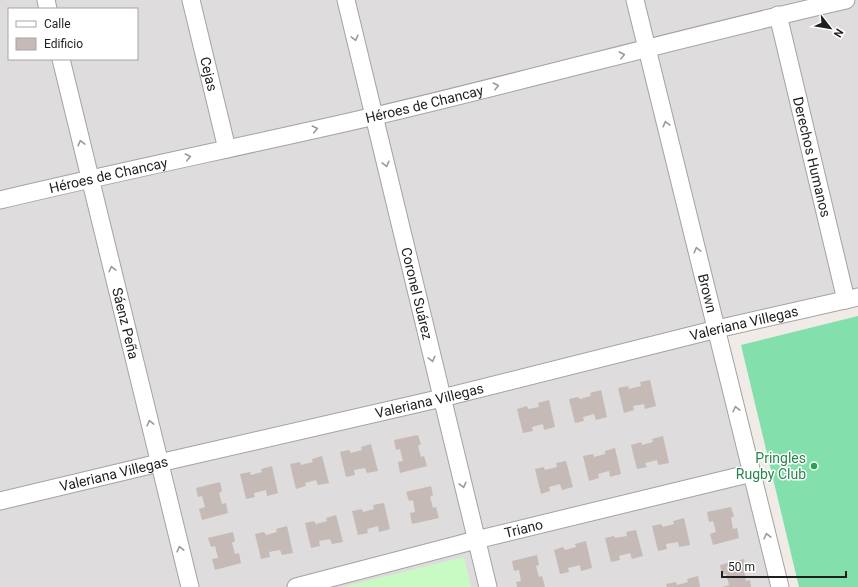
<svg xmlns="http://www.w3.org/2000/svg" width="858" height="587" viewBox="0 0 858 587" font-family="Roboto,sans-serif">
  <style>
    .residential { fill: #dedcdd; fill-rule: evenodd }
    .park { fill: #c8fac3 }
    .pitch { fill: #83e0ac }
    .building { fill: #c5bab5 }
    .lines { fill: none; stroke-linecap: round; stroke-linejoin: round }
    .minor-casing { stroke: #a3a3a3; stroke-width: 19 }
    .minor { stroke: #fff; stroke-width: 17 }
    .oneway { stroke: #9a9a9a }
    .leisure-dot { fill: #2e9e5b; stroke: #fff; stroke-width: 1.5 }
    .labels { text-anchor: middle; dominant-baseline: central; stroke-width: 3; stroke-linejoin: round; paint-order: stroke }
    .street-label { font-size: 14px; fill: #1f1f1f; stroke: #fff }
    .leisure-label { font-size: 14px; fill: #27864d; stroke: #fff; text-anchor: end }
  </style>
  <rect width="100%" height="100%" fill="#f0ebe6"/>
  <path class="residential" d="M 0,0 L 858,0 L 858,297 L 717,329 L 780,587 L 0,587 ZM 9,9 L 137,9 L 137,59 L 9,59 Z"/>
  <polygon class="park" points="464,557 471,587 342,587"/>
  <polygon class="pitch" points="858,316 858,587 799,587 741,345"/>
  <g class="building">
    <polygon points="650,380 656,406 645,409 644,404 633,406 634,410 624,413 618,388 628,386 629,389 641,386 640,382"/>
    <polygon points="601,390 607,417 596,420 594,414 583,417 584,421 575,423 569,399 578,397 580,399 591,396 590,393"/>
    <polygon points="549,400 555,427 544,430 543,424 532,427 533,431 523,433 517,409 527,406 528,409 539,407 538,403"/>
    <polygon points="418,435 421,444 418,446 421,457 424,456 427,466 400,473 398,462 403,461 400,449 396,450 394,440"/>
    <polygon points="663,436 669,463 658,465 657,460 645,463 647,467 637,469 631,445 641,442 642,445 653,442 652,439"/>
    <polygon points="371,444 378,471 367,473 365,468 354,470 355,475 346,477 340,452 349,450 351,453 362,450 361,447"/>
    <polygon points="615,448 621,474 610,477 609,471 598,474 599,478 589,481 583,456 593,454 594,457 605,454 605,451"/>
    <polygon points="322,456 329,483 318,485 316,480 305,483 306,486 296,489 290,464 300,462 301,465 313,462 312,459"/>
    <polygon points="566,461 573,487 562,490 560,484 549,487 550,491 541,494 535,469 544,467 545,470 557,467 556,463"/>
    <polygon points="272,466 278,493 267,496 266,490 254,493 255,497 246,499 240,474 250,472 251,475 262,472 261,469"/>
    <polygon points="220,482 222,491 219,493 222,504 226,503 228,513 202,520 199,509 205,507 202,496 198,497 196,488"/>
    <polygon points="431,486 433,495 430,497 433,508 436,507 439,518 412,524 410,513 415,512 413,500 409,501 406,492"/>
    <polygon points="384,503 390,529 379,532 378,526 367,529 368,533 358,535 352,511 362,509 363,512 374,509 373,505"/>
    <polygon points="731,507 734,516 731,518 733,529 737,528 739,538 713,545 710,534 716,532 713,521 709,522 707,512"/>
    <polygon points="336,515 343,542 332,544 330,539 319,541 320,546 311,548 305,523 314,521 316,524 327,521 326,518"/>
    <polygon points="684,518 690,545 679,547 678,542 666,544 667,549 658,551 652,526 661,524 663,527 674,524 673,521"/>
    <polygon points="287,526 293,553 282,555 280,550 269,552 270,557 261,559 255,534 264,532 266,535 277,532 276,529"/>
    <polygon points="636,530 643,556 632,559 630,553 619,556 620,560 611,562 605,538 614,536 615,538 627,536 626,532"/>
    <polygon points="233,532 235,541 232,543 235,554 239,553 241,563 215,570 212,559 218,558 215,546 211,547 208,538"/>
    <polygon points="586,541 592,568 581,571 580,565 568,568 569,572 560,574 554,550 563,547 565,550 576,547 575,544"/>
    <polygon points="537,555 539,565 536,566 539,577 542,576 545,587 517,587 516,582 521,581 519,570 514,571 512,561"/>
    <polygon points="744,559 746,569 744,570 746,581 750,580 751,587 722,587 729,585 726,574 722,574 720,565"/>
    <polygon points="698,576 700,587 667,587 666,584 676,582 677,585 688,582 687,579"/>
  </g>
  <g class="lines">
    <defs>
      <g id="minor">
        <polyline points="46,0 48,9"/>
        <path id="s1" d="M 191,0 L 227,149"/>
        <path id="s2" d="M 346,0 L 488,587"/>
        <path id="s3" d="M 635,0 L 780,587"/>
        <path id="s4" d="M 778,15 L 846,300"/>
        <path id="s5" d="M 61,59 L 190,587"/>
        <path id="s6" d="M 0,200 C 125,170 250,145 375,116 C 532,79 688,36 846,0"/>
        <path id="s7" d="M 0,501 L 159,463 L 442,398 L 717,329 L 858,297"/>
        <path id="s8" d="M 296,587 L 476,540 L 752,473"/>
      </g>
    </defs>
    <use href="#minor" class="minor-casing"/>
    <use href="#minor" class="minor"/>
  </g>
  <defs><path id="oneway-chevron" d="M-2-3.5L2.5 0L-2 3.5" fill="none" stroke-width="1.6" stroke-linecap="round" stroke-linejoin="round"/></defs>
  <g class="oneway">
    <use href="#oneway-chevron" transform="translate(355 38) rotate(76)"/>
    <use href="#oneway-chevron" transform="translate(622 55) rotate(-14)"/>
    <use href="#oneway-chevron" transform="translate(496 86) rotate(-14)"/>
    <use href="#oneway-chevron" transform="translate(666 124) rotate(-104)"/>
    <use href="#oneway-chevron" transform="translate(315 129) rotate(-12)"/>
    <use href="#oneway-chevron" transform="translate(81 143) rotate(-104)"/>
    <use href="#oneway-chevron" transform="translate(188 157) rotate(-12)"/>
    <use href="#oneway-chevron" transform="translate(386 164) rotate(76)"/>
    <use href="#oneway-chevron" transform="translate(697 250) rotate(-104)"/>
    <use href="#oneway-chevron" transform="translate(112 269) rotate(-104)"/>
    <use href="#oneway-chevron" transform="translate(432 359) rotate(76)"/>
    <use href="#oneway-chevron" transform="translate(736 409) rotate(-104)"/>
    <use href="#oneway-chevron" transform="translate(150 423) rotate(-104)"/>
    <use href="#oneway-chevron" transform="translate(463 485) rotate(76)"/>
    <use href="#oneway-chevron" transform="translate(767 536) rotate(-104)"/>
    <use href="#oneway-chevron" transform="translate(180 549) rotate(-104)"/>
  </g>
  <circle class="leisure-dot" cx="814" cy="466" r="4"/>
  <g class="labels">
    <g class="street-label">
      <text stroke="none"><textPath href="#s1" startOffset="76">Cejas</textPath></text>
      <text stroke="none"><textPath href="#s6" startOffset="435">Héroes de Chancay</textPath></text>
      <text stroke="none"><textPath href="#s4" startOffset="146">Derechos Humanos</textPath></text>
      <text stroke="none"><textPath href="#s6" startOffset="111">Héroes de Chancay</textPath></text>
      <text stroke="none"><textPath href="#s3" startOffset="302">Brown</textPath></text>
      <text stroke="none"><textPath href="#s2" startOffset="302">Coronel Suárez</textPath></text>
      <text stroke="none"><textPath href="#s5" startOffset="272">Sáenz Peña</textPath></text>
      <text stroke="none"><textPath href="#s7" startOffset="765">Valeriana Villegas</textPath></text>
      <text stroke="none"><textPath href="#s7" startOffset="441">Valeriana Villegas</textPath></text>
      <text stroke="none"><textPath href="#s7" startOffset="117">Valeriana Villegas</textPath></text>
      <text stroke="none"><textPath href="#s8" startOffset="235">Triano</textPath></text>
    </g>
    <g class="leisure-label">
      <text x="806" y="458">Pringles<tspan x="806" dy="16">Rugby Club</tspan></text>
    </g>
  </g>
  <rect x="8" y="8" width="130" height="52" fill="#ffffff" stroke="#a5a5a5"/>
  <rect x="16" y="21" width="20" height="6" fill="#ffffff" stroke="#a5a5a5"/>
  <text x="44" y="28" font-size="12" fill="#1f1f1f">Calle</text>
  <rect x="16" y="38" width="20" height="12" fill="#c5bab5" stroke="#a5a5a5"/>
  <text x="44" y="48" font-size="12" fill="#1f1f1f">Edificio</text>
  <g transform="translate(830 28) rotate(121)" stroke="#ffffff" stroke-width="3" paint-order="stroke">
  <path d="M0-3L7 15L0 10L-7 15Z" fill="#1f1f1f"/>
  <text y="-6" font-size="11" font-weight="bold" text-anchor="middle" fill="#1f1f1f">N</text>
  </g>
  <path d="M722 571v6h124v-6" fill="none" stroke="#1f1f1f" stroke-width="2"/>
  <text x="728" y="571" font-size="12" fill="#1f1f1f" stroke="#ffffff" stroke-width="3" paint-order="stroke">50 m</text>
</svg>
